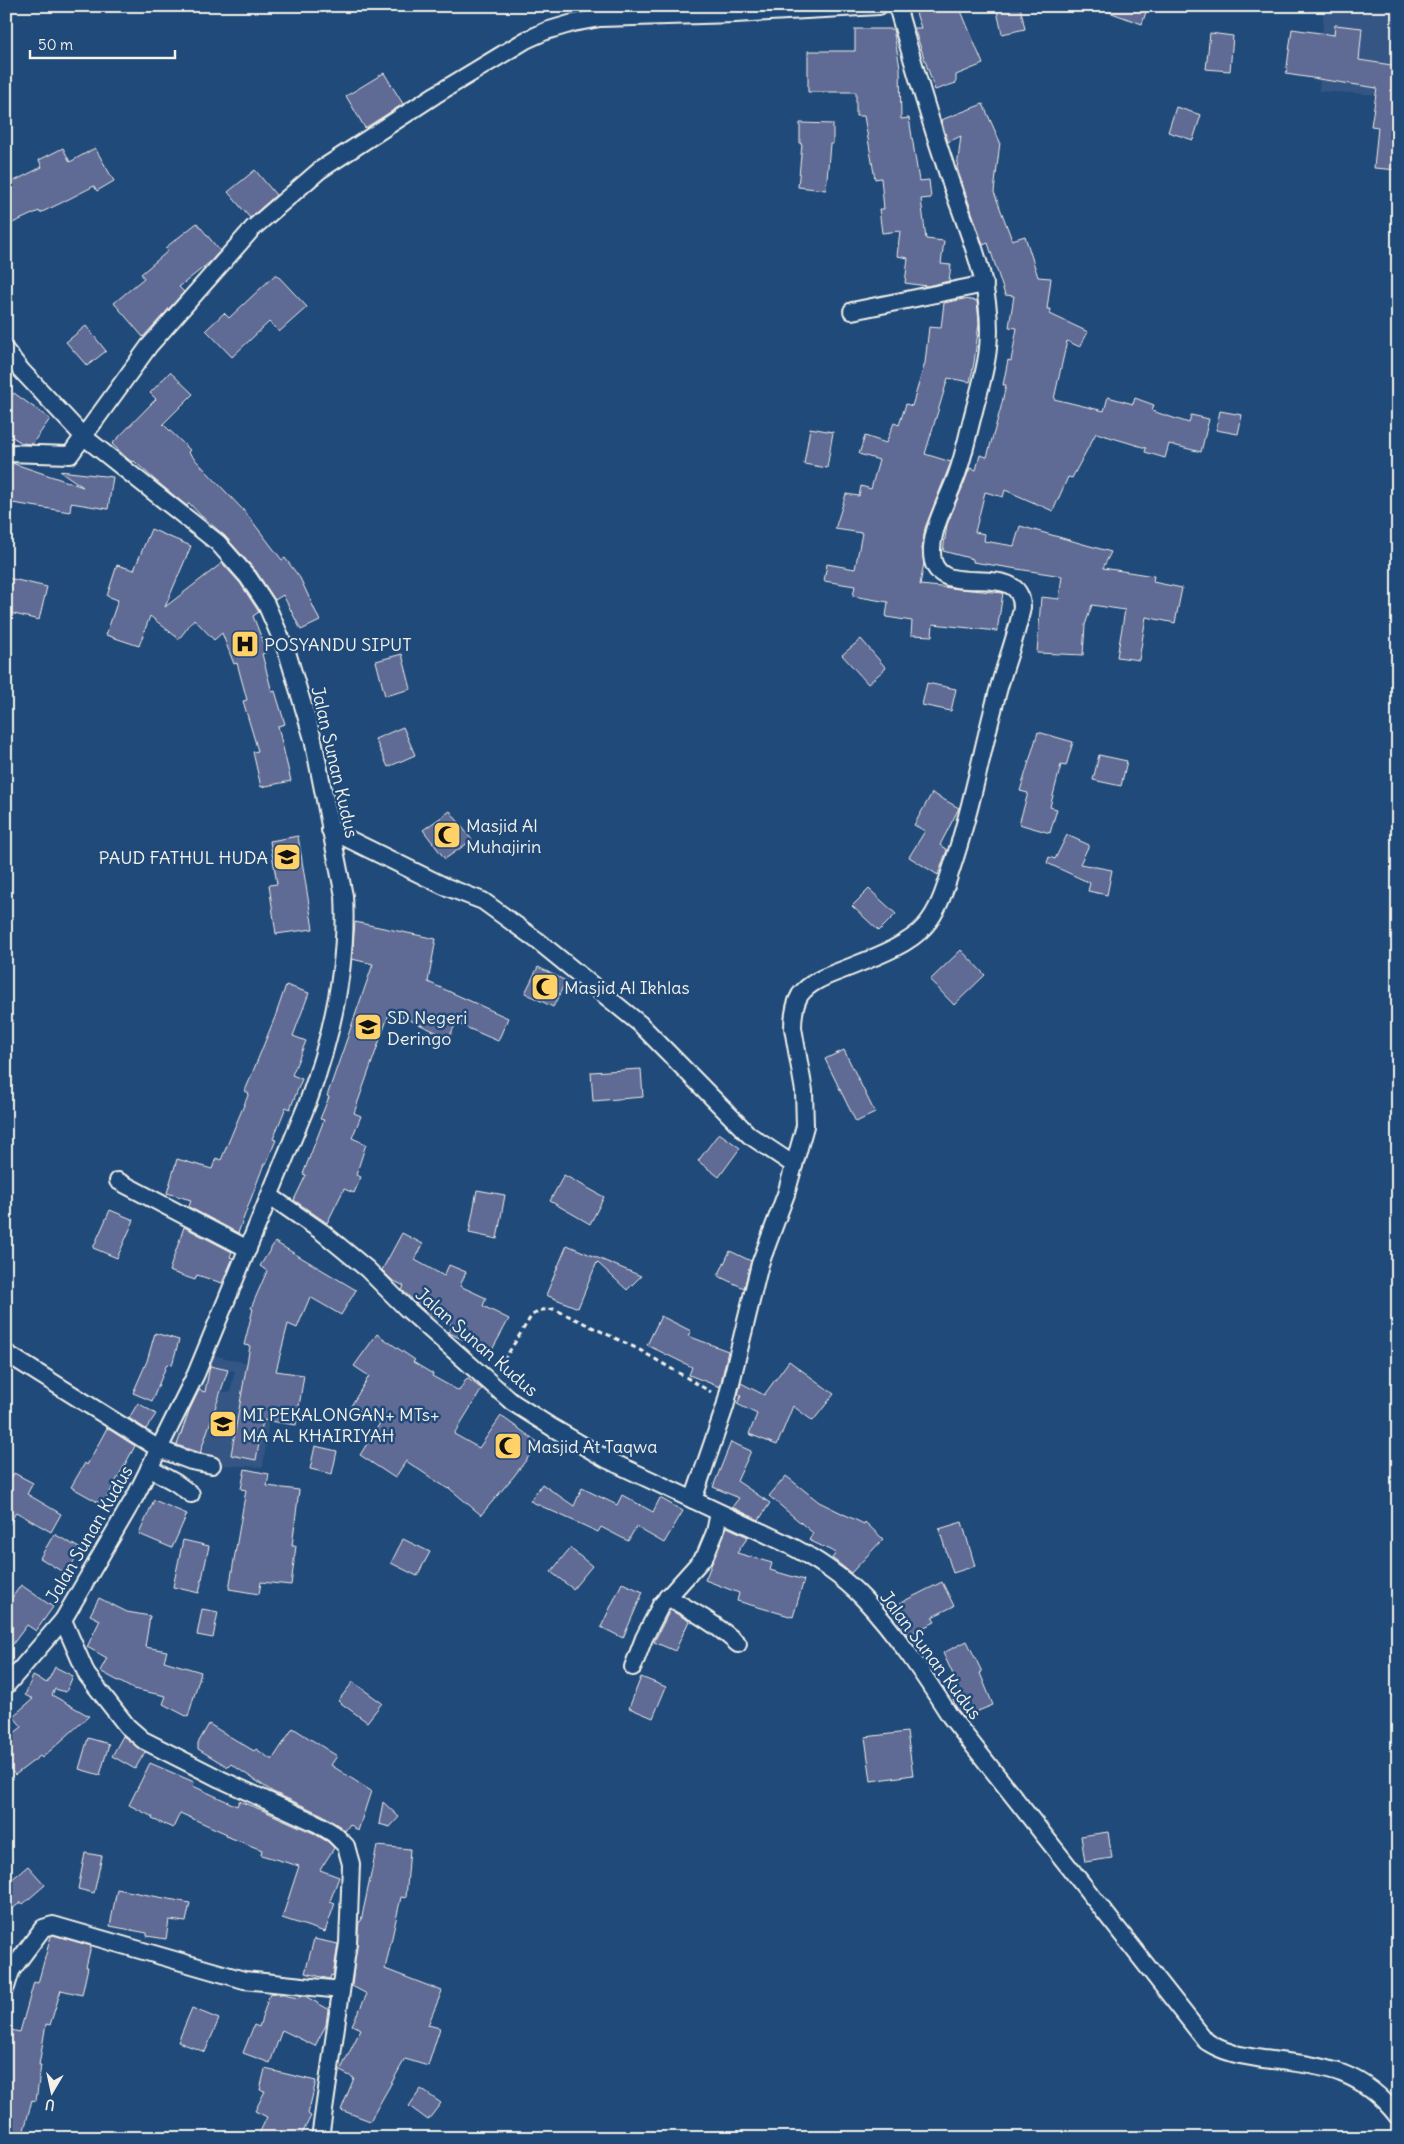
<svg xmlns="http://www.w3.org/2000/svg" width="1404" height="2144" viewBox="0 0 1404 2144" font-family="Delius,sans-serif">
  <style>
    .built { fill: #365784; fill-rule: evenodd }
    .building { fill: #5f6b95; stroke: #f4f1e8 }
    .lines { fill: none; stroke-linecap: round; stroke-linejoin: round }
    .minor-casing { stroke: #f4f1e8; stroke-width: 20 }
    .path { stroke: #f4f1e8; stroke-width: 3; stroke-dasharray: 5 4; stroke-linecap: butt }
    .minor { stroke: #1f4a7a; stroke-width: 16 }
    .labels { text-anchor: middle; dominant-baseline: central; stroke-width: 5; stroke-linejoin: round; paint-order: stroke }
    .poi-label { font-size: 18px; fill: #f4f1e8; stroke: #1f4a7a; text-anchor: start }
    .street-label { font-size: 18px; fill: #f4f1e8; stroke: #1f4a7a }
  </style>
  <rect width="100%" height="100%" fill="#1f4a7a"/>
  <filter id="ink" filterUnits="userSpaceOnUse"><feTurbulence type="fractalNoise" baseFrequency=".02" numOctaves="2"/><feDisplacementMap in="SourceGraphic" scale="10" xChannelSelector="R" yChannelSelector="G"/><feConvolveMatrix kernelMatrix="1 2 1 2 8 2 1 2 1" color-interpolation-filters="sRGB"/></filter>
  <g filter="url(#ink)">
    <g class="built">
      <path d="M 1324,6 L 1398,6 L 1398,96 L 1319,91 ZM 1335,25 L 1362,28 L 1360,54 L 1333,51 ZM 1329,55 L 1395,65 L 1391,90 Z"/>
      <path d="M 209,1354 L 275,1370 L 263,1467 L 163,1462 ZM 210,1366 L 235,1371 L 230,1393 L 206,1388 ZM 196,1389 L 219,1397 L 198,1458 L 176,1451 Z"/>
    </g>
    <g class="building">
      <polygon points="940,6 959,6 983,64 956,75 956,83 935,90 914,28 921,28 916,13"/>
      <polygon points="996,6 1020,6 1025,29 1002,34"/>
      <polygon points="1099,6 1148,6 1142,24 1098,8"/>
      <polygon points="1335,25 1362,28 1359,60 1398,66 1398,170 1374,168 1378,127 1371,126 1377,88 1286,74 1292,29 1334,35"/>
      <polygon points="855,29 893,29 900,67 901,119 909,118 919,181 929,180 931,198 921,199 926,239 944,241 941,264 951,265 949,281 927,286 905,283 908,258 897,256 900,231 882,233 879,209 884,209 881,178 875,179 864,116 856,116 856,92 808,92 808,51 855,51"/>
      <polygon points="1210,33 1233,36 1230,71 1206,69"/>
      <polygon points="384,73 403,104 365,128 346,96"/>
      <polygon points="983,104 1000,142 994,192 1012,240 1025,236 1038,277 1051,278 1047,309 1051,309 1050,314 1088,332 1080,347 1067,341 1054,399 1104,411 1108,397 1133,404 1135,398 1154,405 1152,411 1189,423 1191,415 1209,419 1201,452 1169,444 1165,458 1145,452 1146,448 1096,433 1072,478 1068,477 1053,511 1005,490 1003,497 985,492 975,532 985,534 984,541 1014,546 1020,526 1111,552 1103,568 1154,576 1153,582 1182,588 1175,623 1146,617 1139,660 1117,657 1125,610 1092,605 1085,625 1083,655 1037,653 1041,597 1059,599 1062,576 973,562 973,559 943,551 947,525 970,468 976,470 980,455 987,457 1001,407 1006,385 1003,385 1008,360 1011,361 1017,328 1009,327 1014,296 1005,295 988,243 983,245 957,168 961,136 948,142 941,120"/>
      <polygon points="1176,107 1201,115 1193,140 1168,132"/>
      <polygon points="800,123 833,124 833,144 830,144 826,190 798,187 802,144 800,144"/>
      <polygon points="63,148 70,162 95,148 114,181 97,191 94,186 61,203 40,213 39,211 6,226 6,185 42,167 39,160"/>
      <polygon points="255,170 276,195 250,218 228,192"/>
      <polygon points="197,223 220,251 210,262 179,287 184,292 143,337 114,303 144,278 141,274 168,251 165,248"/>
      <polygon points="276,274 307,307 279,332 269,322 232,357 206,330 224,313 229,318"/>
      <polygon points="964,299 977,301 979,323 974,363 970,382 948,378 925,454 951,462 925,528 922,548 924,563 920,585 1003,593 997,631 933,624 932,636 911,635 912,621 886,617 888,602 853,596 855,586 824,581 827,564 855,569 862,533 835,529 846,494 859,496 861,486 871,489 879,460 859,454 865,436 886,443 894,423 899,425 906,404 912,406 925,363 929,327 941,328 944,303"/>
      <polygon points="86,326 106,351 87,366 66,342"/>
      <polygon points="170,372 193,394 163,424 190,450 188,452 245,512 282,560 285,558 300,578 320,621 301,630 283,595 275,600 256,571 225,536 203,517 202,517 189,503 187,506 155,480 134,461 132,462 128,459 112,444 156,399 150,393"/>
      <polygon points="14,393 50,419 32,444 22,443 6,433 6,403"/>
      <polygon points="1220,411 1242,415 1238,434 1216,430"/>
      <polygon points="810,428 833,432 827,468 804,464"/>
      <polygon points="6,463 12,463 83,487 60,471 113,477 108,509 71,503 70,512 6,502"/>
      <polygon points="151,529 191,546 165,607 222,563 240,583 257,609 259,612 253,616 267,652 262,654 272,692 275,691 285,724 278,726 291,781 261,787 253,752 258,751 243,701 247,700 237,663 234,664 222,633 214,640 194,619 179,639 150,616 139,646 106,635 118,600 107,596 117,565 134,570"/>
      <polygon points="8,578 47,587 39,620 6,612 6,588"/>
      <polygon points="861,639 886,668 868,684 842,655"/>
      <polygon points="402,654 411,689 385,696 376,661"/>
      <polygon points="927,683 956,689 951,711 922,705"/>
      <polygon points="403,727 415,755 388,767 375,739"/>
      <polygon points="1038,732 1073,742 1066,766 1061,765 1050,807 1057,809 1050,833 1019,824 1028,793 1020,791"/>
      <polygon points="1099,755 1127,761 1121,786 1093,780"/>
      <polygon points="932,793 959,808 940,845 947,850 938,875 909,857 925,831 914,825"/>
      <polygon points="450,811 472,840 445,859 423,830"/>
      <polygon points="1067,835 1089,845 1080,864 1112,870 1107,895 1088,891 1090,883 1047,863 1049,857 1055,859"/>
      <polygon points="298,836 313,929 276,934 269,885 277,884 270,841"/>
      <polygon points="869,889 896,914 879,931 852,906"/>
      <polygon points="355,922 436,939 428,982 508,1018 498,1041 456,1023 449,1038 390,1011 354,1113 361,1116 352,1138 366,1144 356,1175 361,1177 354,1193 344,1189 327,1223 294,1200 306,1175 303,1174 324,1120 320,1119 329,1097 327,1096 373,964 352,959"/>
      <polygon points="961,950 985,975 954,1005 930,980"/>
      <polygon points="538,967 566,981 553,1007 525,993"/>
      <polygon points="286,985 309,993 293,1036 306,1041 292,1075 302,1079 290,1109 286,1107 273,1139 276,1140 266,1164 264,1164 238,1233 189,1207 191,1200 167,1193 177,1159 212,1169 216,1158 221,1160 249,1093 245,1091 275,1017"/>
      <polygon points="844,1050 875,1113 856,1122 825,1059"/>
      <polygon points="641,1069 643,1097 593,1101 591,1072"/>
      <polygon points="719,1133 740,1148 719,1177 698,1161"/>
      <polygon points="564,1175 604,1197 590,1224 550,1201"/>
      <polygon points="477,1190 505,1195 497,1239 469,1233"/>
      <polygon points="110,1210 134,1220 117,1258 93,1248"/>
      <polygon points="184,1227 232,1252 230,1257 233,1258 222,1283 197,1275 195,1280 169,1271"/>
      <polygon points="402,1233 423,1244 415,1260 444,1276 449,1265 466,1272 460,1286 486,1298 483,1306 509,1319 492,1350 467,1337 466,1341 449,1333 452,1325 428,1314 402,1290 404,1286 392,1280 382,1270"/>
      <polygon points="275,1242 356,1290 341,1315 310,1297 297,1328 288,1324 276,1371 304,1375 296,1425 263,1420 256,1460 231,1455 250,1346 244,1345 253,1309 251,1308 267,1271 260,1266"/>
      <polygon points="567,1245 593,1256 641,1276 627,1290 597,1262 578,1308 546,1295"/>
      <polygon points="730,1251 751,1261 744,1288 718,1276"/>
      <polygon points="661,1316 691,1331 688,1336 728,1351 720,1387 689,1375 692,1367 647,1345"/>
      <polygon points="155,1333 179,1340 172,1365 167,1364 152,1401 133,1393 147,1361"/>
      <polygon points="377,1334 415,1360 413,1362 433,1374 432,1376 459,1391 467,1378 482,1389 454,1434 479,1448 501,1416 539,1443 514,1476 481,1515 449,1488 448,1489 406,1461 395,1478 360,1455 380,1423 351,1406 369,1376 354,1366"/>
      <polygon points="789,1361 834,1394 813,1421 793,1406 777,1445 749,1434 757,1414 737,1404 741,1396 738,1395 741,1383 764,1395"/>
      <polygon points="210,1366 228,1370 200,1453 177,1445 189,1411 199,1390 205,1392"/>
      <polygon points="138,1403 156,1414 146,1429 129,1418"/>
      <polygon points="107,1428 135,1446 103,1505 71,1487 85,1463 87,1465"/>
      <polygon points="731,1442 751,1451 737,1481 770,1503 759,1520 732,1507 739,1498 713,1487"/>
      <polygon points="315,1446 337,1451 332,1474 310,1469"/>
      <polygon points="245,1469 269,1474 267,1486 299,1490 292,1546 296,1546 291,1585 261,1582 259,1594 229,1589 246,1490 241,1489"/>
      <polygon points="14,1473 33,1483 27,1494 61,1514 51,1532 16,1512 6,1531 6,1488"/>
      <polygon points="786,1476 819,1502 864,1524 865,1522 883,1539 851,1573 832,1558 836,1553 809,1540 813,1533 769,1496"/>
      <polygon points="542,1484 574,1506 582,1488 617,1505 622,1495 653,1512 660,1498 683,1511 664,1543 636,1527 628,1541 601,1527 598,1532 530,1501"/>
      <polygon points="154,1500 187,1514 172,1548 139,1534"/>
      <polygon points="962,1522 975,1566 953,1573 939,1529"/>
      <polygon points="727,1527 748,1537 737,1553 772,1563 770,1570 804,1580 793,1617 737,1601 739,1593 705,1580"/>
      <polygon points="54,1534 81,1549 66,1574 40,1558"/>
      <polygon points="403,1539 430,1552 417,1576 391,1563"/>
      <polygon points="183,1540 209,1546 199,1593 173,1587"/>
      <polygon points="570,1548 592,1566 573,1589 551,1572"/>
      <polygon points="942,1582 954,1606 932,1617 935,1622 907,1635 901,1627 892,1607"/>
      <polygon points="622,1583 643,1592 623,1638 601,1627"/>
      <polygon points="21,1585 53,1607 36,1631 27,1625 6,1653 6,1606"/>
      <polygon points="99,1598 127,1612 150,1616 145,1647 167,1651 164,1661 201,1672 188,1717 163,1704 166,1696 133,1689 100,1671 107,1658 87,1647 100,1620 90,1615"/>
      <polygon points="202,1609 218,1612 213,1638 197,1635"/>
      <polygon points="670,1610 689,1621 675,1651 654,1642"/>
      <polygon points="967,1641 982,1672 980,1673 993,1705 963,1717 956,1707 949,1689 958,1685 943,1653"/>
      <polygon points="55,1667 73,1676 66,1692 55,1689 52,1695 89,1716 42,1758 40,1756 15,1775 6,1764 6,1739 22,1727 13,1716 33,1699 25,1695 33,1676 47,1683"/>
      <polygon points="641,1677 666,1687 653,1718 629,1708"/>
      <polygon points="353,1682 382,1703 367,1722 338,1701"/>
      <polygon points="209,1724 254,1751 256,1749 272,1760 293,1728 337,1756 331,1765 371,1791 358,1831 350,1824 345,1831 323,1815 273,1792 231,1764 228,1767 198,1749 198,1743"/>
      <polygon points="907,1732 913,1775 871,1781 865,1737"/>
      <polygon points="123,1736 145,1752 135,1769 112,1756"/>
      <polygon points="88,1738 109,1744 100,1775 79,1769"/>
      <polygon points="150,1763 194,1782 193,1786 237,1806 239,1801 262,1810 313,1833 328,1842 334,1848 320,1870 339,1877 330,1901 335,1903 325,1932 282,1918 299,1866 261,1855 262,1850 226,1836 227,1834 180,1813 173,1828 152,1819 153,1817 129,1805"/>
      <polygon points="383,1802 399,1817 390,1827 379,1824"/>
      <polygon points="1108,1832 1112,1858 1085,1862 1081,1836"/>
      <polygon points="377,1846 410,1849 406,1898 401,1897 385,1969 442,1991 428,2025 440,2028 428,2066 405,2059 370,2121 341,2110 354,2078 340,2071 361,2029 352,2025 367,1994 352,1986 359,1922 361,1921"/>
      <polygon points="85,1853 102,1856 94,1893 78,1889"/>
      <polygon points="28,1866 45,1885 23,1904 21,1902 6,1914 6,1884"/>
      <polygon points="117,1889 190,1903 186,1922 169,1920 166,1939 147,1936 147,1933 110,1926"/>
      <polygon points="53,1935 91,1946 86,1967 88,1967 82,1995 61,1990 50,2025 46,2024 39,2065 41,2065 36,2101 32,2100 22,2138 6,2138 6,2029 20,2032 34,1982 38,1983 51,1936"/>
      <polygon points="314,1939 338,1944 333,1976 331,1975 330,1979 305,1973"/>
      <polygon points="270,1993 299,1998 300,1996 305,1996 328,2009 326,2025 315,2046 282,2030 270,2063 243,2053 254,2025 259,2027"/>
      <polygon points="192,2008 219,2019 205,2052 178,2042"/>
      <polygon points="265,2069 316,2081 308,2114 311,2116 300,2138 257,2138 267,2117 255,2111 265,2091 260,2090"/>
      <polygon points="421,2089 441,2103 428,2120 409,2106"/>
    </g>
    <g class="lines">
      <defs>
        <g id="minor">
          <polyline points="852,311 985,284"/>
          <path d="M 6,351 L 21,370 L 83,436 L 218,543 L 248,577 L 266,604 L 287,652 L 313,739 L 344,896 C 348,967 332,1036 308,1102 L 196,1374 L 136,1495 L 63,1620 L 6,1686"/>
          <polyline points="6,453 70,455 149,346 253,228 320,170 435,95 526,40 546,31 573,23 600,18 735,14 879,6"/>
          <polyline points="330,830 444,886 483,901 538,941 640,1024 749,1135 794,1165"/>
          <polyline points="118,1181 248,1249"/>
          <path d="M 270,1196 L 322,1232 L 367,1269 L 406,1308 L 512,1402 L 553,1428 L 608,1460 L 785,1543 C 813,1557 841,1575 863,1598 C 896,1633 924,1675 950,1716 L 1206,2041 C 1223,2053 1243,2056 1263,2059 C 1321,2066 1360,2067 1398,2117"/>
          <polyline points="6,1353 159,1449 191,1461 212,1465"/>
          <polyline points="149,1468 176,1483 191,1494"/>
          <path d="M 693,1500 L 725,1407 L 760,1264 L 786,1194 L 805,1126 L 804,1091 L 793,1028 C 793,1017 794,1005 800,995 C 810,981 830,975 845,969 C 870,959 908,946 925,926 C 940,909 946,885 953,864 C 972,808 982,749 998,691 C 1005,664 1017,636 1022,607 C 1021,554 929,608 932,549 C 933,525 948,499 956,477 C 964,456 968,433 974,411 C 979,391 986,370 988,348 C 995,282 963,224 944,162 C 927,111 912,59 897,6"/>
          <path d="M 667,1597 C 693,1611 716,1624 738,1644"/>
          <polyline points="63,1620 87,1675 127,1726 143,1740 220,1779 318,1824 334,1834 346,1846 351,1864 348,1943 320,2138"/>
          <polyline points="633,1667 644,1638 661,1605 705,1556 715,1532 719,1513"/>
          <polyline points="6,1968 11,1971 6,1987"/>
          <polyline points="11,1971 43,1928 53,1925 244,1980 341,1990"/>
        </g>
      </defs>
      <use href="#minor" class="minor-casing"/>
      <polyline class="path" points="499,1368 532,1315 542,1310 554,1309 638,1349 711,1392"/>
      <use href="#minor" class="minor"/>
    </g>
  </g>
  <defs>
    <symbol id="hospital-square" viewBox="-11 -11 22 22"><rect x="-9" y="-9" width="18" height="18" rx="4" fill="#ffd166" stroke="#1f4a7a"/><path d="M-5-5h3v3.5h4V-5h3V5h-3V1.5h-4V5h-3Z" fill="#111"/></symbol>
    <symbol id="mosque-square" viewBox="-11 -11 22 22"><rect x="-9" y="-9" width="18" height="18" rx="4" fill="#ffd166" stroke="#1f4a7a"/><path d="M3.5-4.9A6 6 0 1 0 3.5 4.9A5 5 0 1 1 3.5-4.9Z" fill="#111"/></symbol>
    <symbol id="school-square" viewBox="-11 -11 22 22"><rect x="-9" y="-9" width="18" height="18" rx="4" fill="#ffd166" stroke="#1f4a7a"/><path d="M0-5L7-2L0 1L-7-2ZM-4 1L0 2.5L4 1V4Q0 6-4 4Z" fill="#111"/></symbol>
  </defs>
  <g fill-rule="evenodd">
    <use href="#hospital-square" x="229" y="628" width="32" height="32"/>
    <use href="#mosque-square" x="431" y="819" width="32" height="32"/>
    <use href="#school-square" x="271" y="841" width="32" height="32"/>
    <use href="#mosque-square" x="529" y="971" width="32" height="32"/>
    <use href="#school-square" x="352" y="1011" width="32" height="32"/>
    <use href="#school-square" x="207" y="1408" width="32" height="32"/>
    <use href="#mosque-square" x="492" y="1430" width="32" height="32"/>
  </g>
  <g class="labels">
    <g class="poi-label">
      <text x="264" y="644">POSYANDU SIPUT</text>
      <text x="466" y="825">Masjid Al<tspan x="466" dy="21">Muhajirin</tspan></text>
      <text x="268" y="857" text-anchor="end">PAUD FATHUL HUDA</text>
      <text x="564" y="987">Masjid Al Ikhlas</text>
      <text x="387" y="1017">SD Negeri<tspan x="387" dy="21">Deringo</tspan></text>
      <text x="242" y="1414">MI PEKALONGAN+ MTs+<tspan x="242" dy="21">MA AL KHAIRIYAH</tspan></text>
      <text x="527" y="1446">Masjid At Taqwa</text>
    </g>
    <g class="street-label">
      <text transform="translate(335 762) rotate(77)">Jalan Sunan Kudus</text>
      <text transform="translate(477 1342) rotate(41)">Jalan Sunan Kudus</text>
      <text transform="translate(89 1534) rotate(-60)">Jalan Sunan Kudus</text>
      <text transform="translate(931 1655) rotate(53)">Jalan Sunan Kudus</text>
    </g>
  </g>
  <rect width="1404" height="2144" fill="none" stroke="#1f4a7a" stroke-width="25"/>
  <rect x="12" y="12" width="1379" height="2119" fill="none" stroke="#f4f1e8" stroke-width="2" filter="url(#ink)"/>
  <g transform="translate(52 2092) rotate(189)" stroke="#1f4a7a" stroke-width="4" paint-order="stroke">
  <path d="M0-4L9 19L0 12L-9 19Z" fill="#f4f1e8"/>
  <text y="-8" font-size="14" font-weight="bold" text-anchor="middle" fill="#f4f1e8">U</text>
  </g>
  <path d="M30 50v8h145v-8" fill="none" stroke="#f4f1e8" stroke-width="2.5"/>
  <text x="38" y="50" font-size="15" fill="#f4f1e8" stroke="#1f4a7a" stroke-width="4" paint-order="stroke">50 m</text>
</svg>
